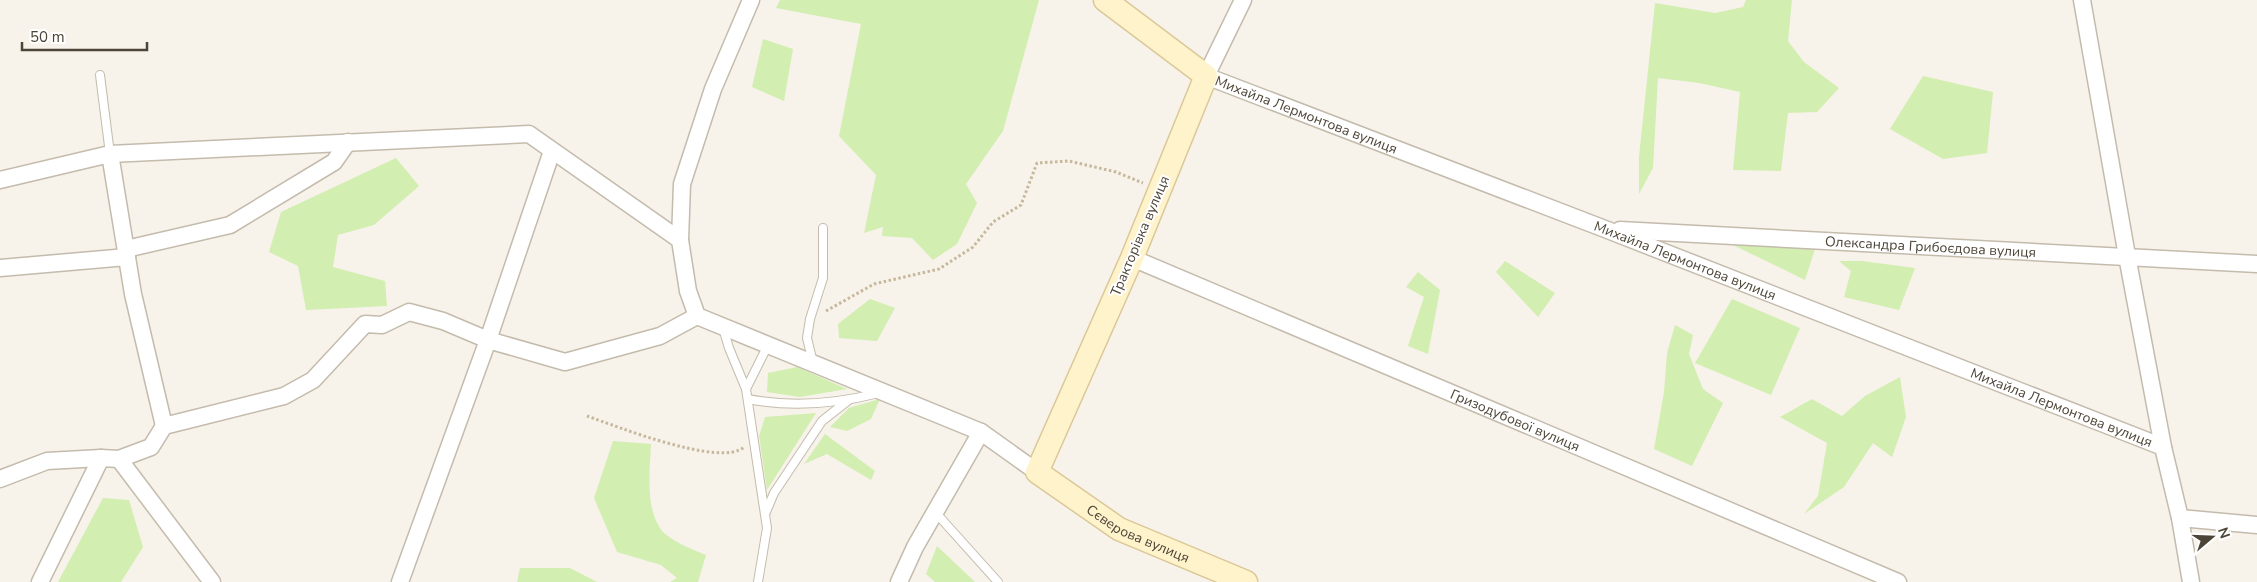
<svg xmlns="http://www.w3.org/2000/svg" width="2257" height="582" viewBox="0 0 2257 582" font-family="'Nunito Sans',sans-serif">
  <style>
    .green { fill: #d2eeb0 }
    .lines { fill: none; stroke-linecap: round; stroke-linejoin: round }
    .service-casing { stroke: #c4bbac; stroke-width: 10 }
    .minor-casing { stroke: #c4bbac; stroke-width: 19 }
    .secondary-casing { stroke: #dbc896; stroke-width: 25 }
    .path { stroke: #c7b79b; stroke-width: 3; stroke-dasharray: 2.5 2.5; stroke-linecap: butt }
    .service { stroke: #fff; stroke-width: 8 }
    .minor { stroke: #fff; stroke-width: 16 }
    .secondary { stroke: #fff3cc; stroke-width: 22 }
    .labels { text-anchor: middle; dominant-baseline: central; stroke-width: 4; stroke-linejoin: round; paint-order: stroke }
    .street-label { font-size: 14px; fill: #4c4437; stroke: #fff }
  </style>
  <rect width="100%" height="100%" fill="#f7f3eb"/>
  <g class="green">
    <polygon points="780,0 1039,0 1003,131 966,184 977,203 957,244 933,260 912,238 882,236 883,227 864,233 876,175 839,136 861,24 776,8"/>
    <polygon points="1746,0 1792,0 1788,41 1804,62 1839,88 1817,112 1788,113 1781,171 1733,170 1740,92 1699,83 1658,78 1653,168 1639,194 1639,157 1655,3 1715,13 1743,7"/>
    <polygon points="763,39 793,49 784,101 752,87"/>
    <polygon points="1923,76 1993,92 1987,153 1943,159 1890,129"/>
    <polygon points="396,158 419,186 374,225 338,235 333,267 385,281 387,306 306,310 298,266 269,252 281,212"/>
    <polygon points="1727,242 1816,246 1805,280"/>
    <polygon points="1505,261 1555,293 1538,317 1496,272"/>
    <polygon points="1839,261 1862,261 1915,268 1899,310 1844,297 1851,271"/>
    <polygon points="1418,272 1440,290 1428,354 1408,346 1424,297 1406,287"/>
    <polygon points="870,299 895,308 877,341 839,338 838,324"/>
    <polygon points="1732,299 1800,328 1771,395 1695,363"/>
    <polygon points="1675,325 1693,335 1689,354 1703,389 1723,403 1692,466 1654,449 1664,392 1667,353"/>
    <polygon points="797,367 847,389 800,397 767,392 768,373"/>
    <polygon points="1900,377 1906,417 1892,457 1873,443 1844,487 1804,514 1818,496 1827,443 1780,417 1812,399 1842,416 1865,396"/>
    <polygon points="880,399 871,419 847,431 830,427 849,408"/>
    <polygon points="816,413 767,490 759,436 765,417"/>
    <polygon points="825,434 875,471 871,480 827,454 804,464"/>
    <path d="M 613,441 L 651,444 C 650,470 645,505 660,528 C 667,540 694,550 706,555 L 698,582 L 670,582 L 677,578 L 661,565 L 617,552 L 594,498 Z"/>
    <polygon points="103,498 129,500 143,547 121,582 58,582"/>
    <polygon points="937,546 975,582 935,582 926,574"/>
    <polygon points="520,568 570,568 597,582 517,582"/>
  </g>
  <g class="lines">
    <defs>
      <g id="service">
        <polyline points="100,75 110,154"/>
        <polyline points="723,328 729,348 746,389"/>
        <polyline points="813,363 807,338 810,319 823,278 823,228"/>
        <path d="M 748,399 C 793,408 835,404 879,393"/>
        <polyline points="766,512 774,493 822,421 850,399"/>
        <polyline points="936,513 998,582"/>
        <polyline points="758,582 767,528 746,389 768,345"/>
      </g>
      <g id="minor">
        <polyline points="751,0 713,89 682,184 680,240 688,291 697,316 981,432 1037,472"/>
        <path id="s1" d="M 1243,0 L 1206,76 L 1605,229 L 2163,447"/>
        <polyline points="2082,0 2127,256 2163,447 2180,518 2191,582"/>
        <polyline points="110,154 133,294 164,426"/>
        <polyline points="0,180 110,154 529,134 680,240"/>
        <path id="s2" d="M 1620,230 L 2257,264"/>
        <polyline points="126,249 230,225 334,162 348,142"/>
        <path id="s3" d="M 1132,258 L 1898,582"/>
        <polyline points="0,268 127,257"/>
        <polyline points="119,459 212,582"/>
        <polyline points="0,479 47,461 101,458 119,459 151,447 164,426 284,396 313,380 365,324 382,325 409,312 443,321 488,340 565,362 660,336 697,316"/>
        <polyline points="2180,518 2257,525"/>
        <polyline points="40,582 101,458"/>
        <polyline points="400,582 488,340 552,151"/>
        <polyline points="899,582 915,547 981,432"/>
      </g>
      <g id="secondary">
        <path id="s4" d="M 1105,0 L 1206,76 L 1132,258 L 1037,472 L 1119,529 L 1246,582"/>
      </g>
    </defs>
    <use href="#service" class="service-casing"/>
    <use href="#minor" class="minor-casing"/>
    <use href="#secondary" class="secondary-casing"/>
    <g class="path">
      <polyline points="826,311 874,284 939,269 973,247 993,222 1021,205 1037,163 1069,161 1116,172 1143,183"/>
      <path d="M 587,416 C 616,426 721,468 744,447"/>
    </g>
    <use href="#service" class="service"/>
    <use href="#minor" class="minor"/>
    <use href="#secondary" class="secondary"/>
  </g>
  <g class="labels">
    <g class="street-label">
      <text stroke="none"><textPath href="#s1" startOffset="192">Михайла Лермонтова вулиця</textPath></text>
      <text transform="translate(1140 236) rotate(-67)">Тракторівка вулиця</text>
      <text stroke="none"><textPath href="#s2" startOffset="311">Олександра Грибоєдова вулиця</textPath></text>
      <text stroke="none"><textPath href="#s1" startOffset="598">Михайла Лермонтова вулиця</textPath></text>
      <text stroke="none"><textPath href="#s1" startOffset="1002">Михайла Лермонтова вулиця</textPath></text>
      <text stroke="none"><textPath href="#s3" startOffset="416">Гризодубової вулиця</textPath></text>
      <text stroke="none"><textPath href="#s4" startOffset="676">Сєверова вулиця</textPath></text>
    </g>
  </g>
  <g transform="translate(2212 537) rotate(71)" stroke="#ffffff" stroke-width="4" paint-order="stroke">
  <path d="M0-4L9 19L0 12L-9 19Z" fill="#4c4437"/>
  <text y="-8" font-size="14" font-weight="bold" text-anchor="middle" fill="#4c4437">N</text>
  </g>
  <path d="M22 42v8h125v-8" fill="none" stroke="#4c4437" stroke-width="2.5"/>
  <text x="30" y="42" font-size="15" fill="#4c4437" stroke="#ffffff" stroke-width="4" paint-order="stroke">50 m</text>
</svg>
